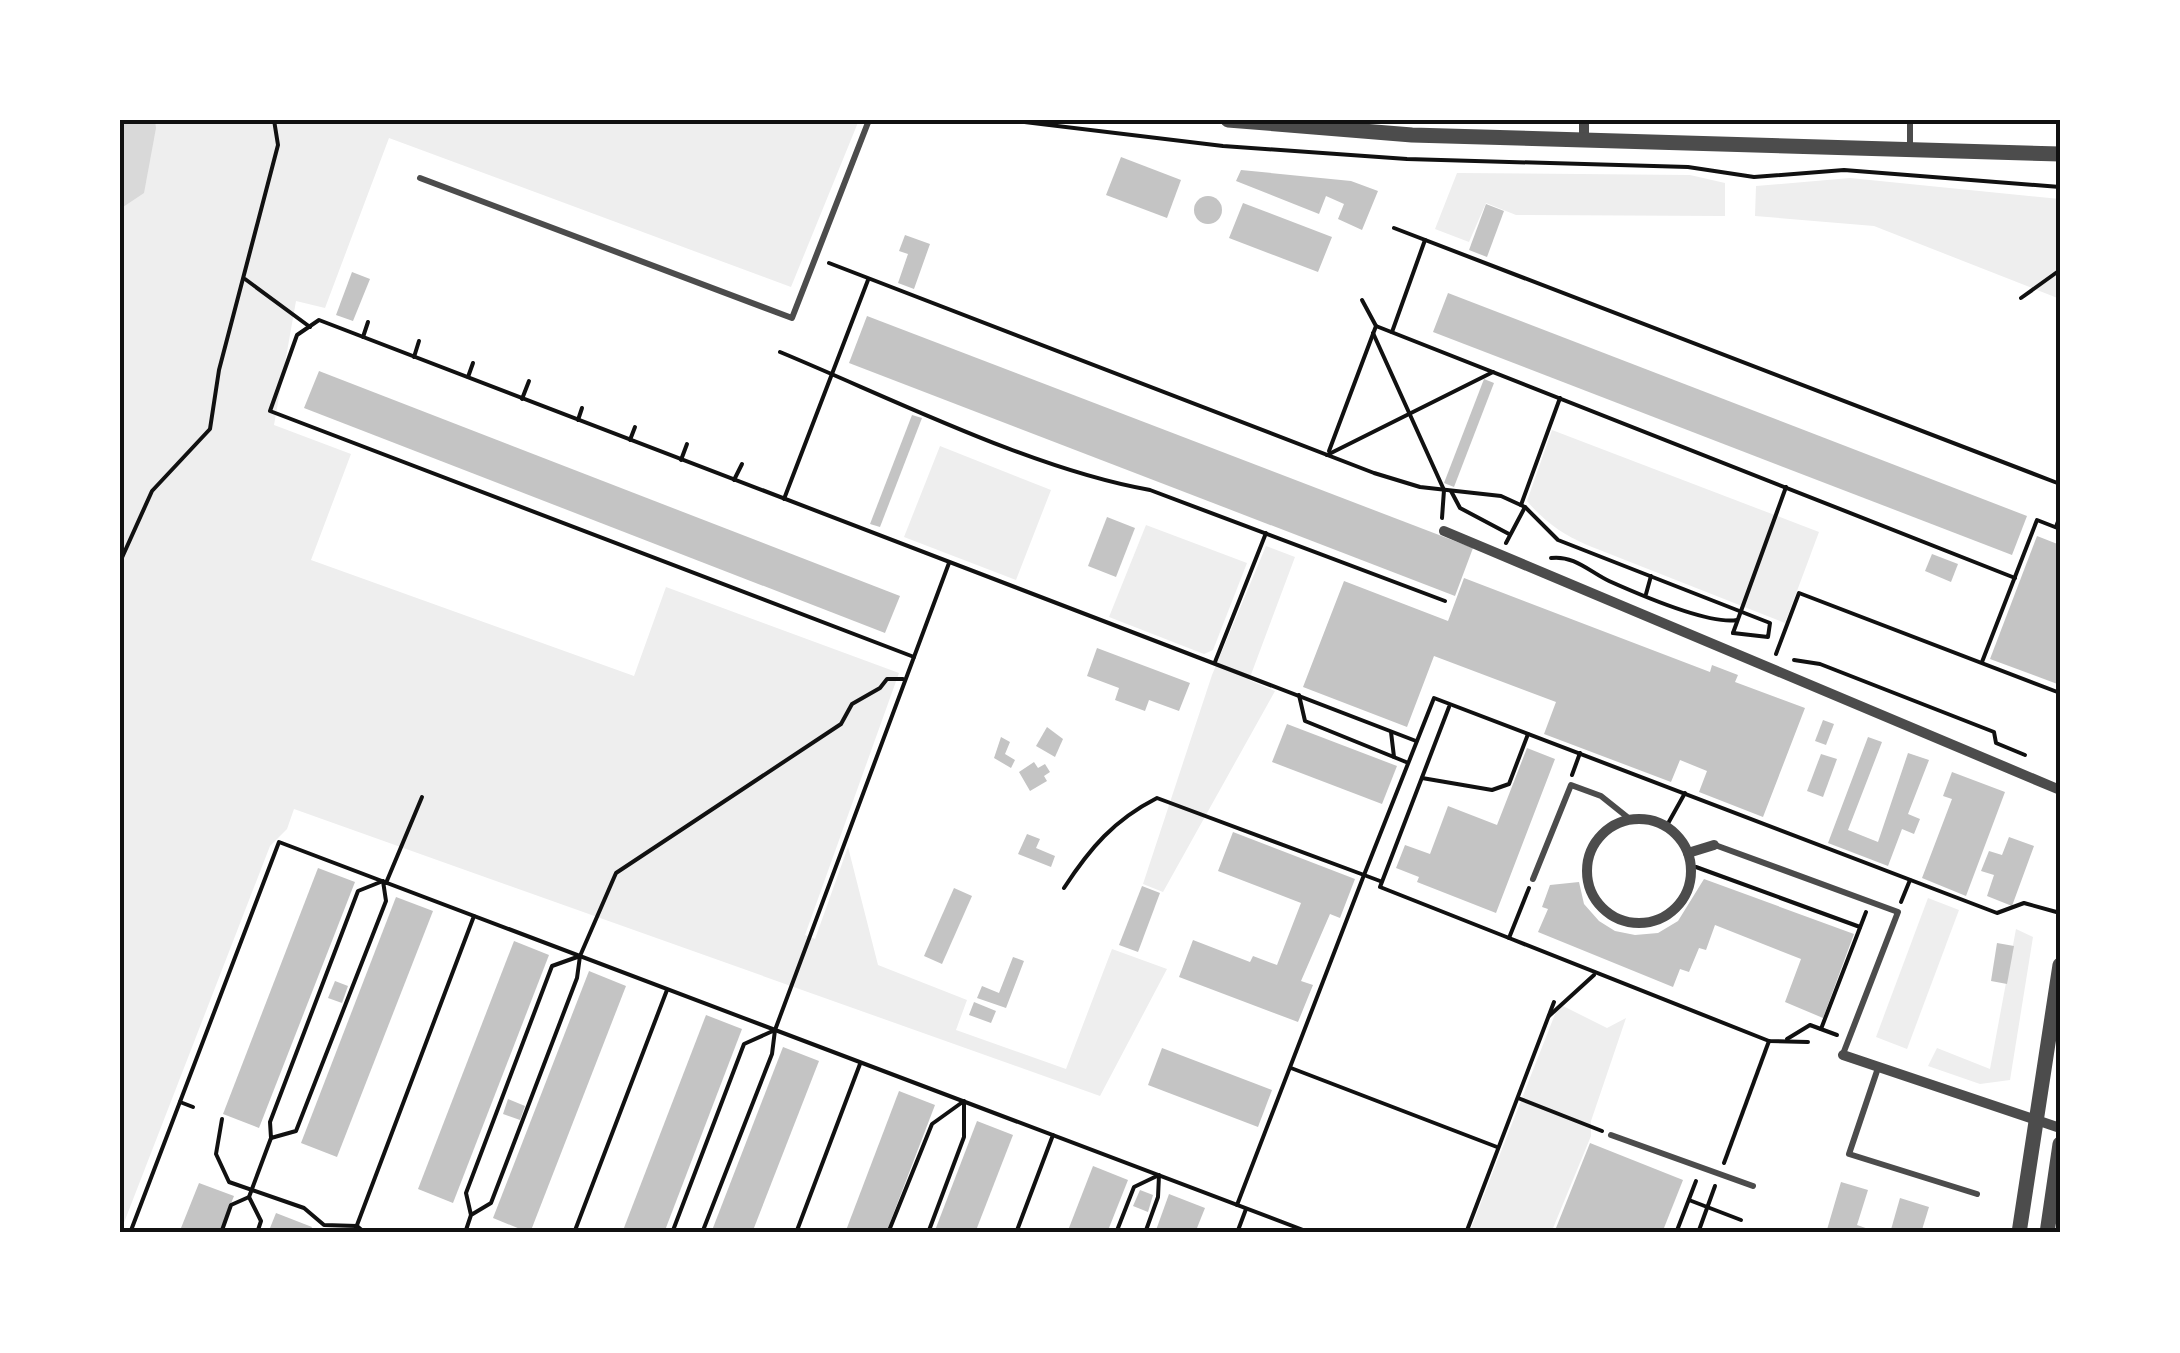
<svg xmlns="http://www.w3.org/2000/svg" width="2180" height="1353" viewBox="0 0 2180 1353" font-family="'PT Sans',sans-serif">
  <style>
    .green { fill: #eee }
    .water { fill: #d9d9d9 }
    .building { fill: #c4c4c4 }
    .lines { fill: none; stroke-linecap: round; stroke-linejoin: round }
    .path { stroke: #111; stroke-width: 4 }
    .service { stroke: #4c4c4c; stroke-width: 6 }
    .minor { stroke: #4c4c4c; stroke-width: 10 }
    .tertiary { stroke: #4c4c4c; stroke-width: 15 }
    .neatline { fill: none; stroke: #111; stroke-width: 4 }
  </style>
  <rect width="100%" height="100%" fill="#fff"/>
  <g class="green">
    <polygon points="120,120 859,120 791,287 389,138 325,308 296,301 274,425 351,454 311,560 634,676 666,587 899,673 805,935 815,939 848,847 878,965 967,1000 956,1030 1066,1069 1112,949 1167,969 1100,1096 294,809 287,829 270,846 120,1233"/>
    <polygon points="1457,173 1690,175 1725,183 1725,216 1516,215 1486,203 1469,242 1435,229"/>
    <polygon points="1850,178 2060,199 2060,299 1874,226 1755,216 1756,186"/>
    <path d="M 1552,430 L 1819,532 L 1785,623 L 1587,545 C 1562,534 1545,522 1527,501 Z"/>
    <polygon points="940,446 1051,490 1016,580 904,537"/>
    <polygon points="1146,525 1247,563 1213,650 1204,654 1109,617"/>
    <polygon points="1266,546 1295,557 1249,680 1275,691 1163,892 1143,884 1212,675"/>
    <polygon points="1928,898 1959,910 1907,1049 1876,1037"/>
    <polygon points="2016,929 2033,937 2010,1080 1980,1084 1928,1066 1937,1048 1990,1069"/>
    <polygon points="1559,1004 1607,1028 1626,1018 1591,1121 1591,1136 1551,1233 1469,1233"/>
  </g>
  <polygon class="water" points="120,120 155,120 156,128 144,193 120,209"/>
  <g class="building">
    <polygon points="1121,157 1181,180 1167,218 1106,195"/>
    <polygon points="1241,170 1351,181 1378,191 1362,230 1338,219 1344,204 1326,196 1319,214 1236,181"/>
    <circle cx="1208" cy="210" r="14"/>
    <polygon points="1243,203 1332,237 1318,272 1229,238"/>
    <polygon points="1486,204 1504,211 1487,257 1469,250"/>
    <polygon points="905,235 930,244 914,289 898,283 908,254 899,251"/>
    <polygon points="352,272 370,279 353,321 336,315"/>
    <polygon points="1448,293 2027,516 2012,555 1433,332"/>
    <polygon points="867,316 1473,548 1455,596 849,363"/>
    <polygon points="319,371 900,596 885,633 304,408"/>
    <polygon points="1484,379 1494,383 1454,487 1444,483"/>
    <polygon points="912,415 922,418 880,527 870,524"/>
    <polygon points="1107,517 1135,528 1116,577 1088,566"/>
    <polygon points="2037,536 2060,545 2060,685 1990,659"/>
    <polygon points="1932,554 1958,564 1951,582 1925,571"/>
    <polygon points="1464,578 1710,672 1712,665 1738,675 1735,682 1805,708 1763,817 1699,792 1707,771 1680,760 1671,782 1544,734 1556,702 1434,656 1407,727 1303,687 1344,581 1448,621"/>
    <polygon points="1097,648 1190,683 1179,711 1149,700 1145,711 1115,700 1119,688 1087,676"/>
    <polygon points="1823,720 1834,724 1826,745 1815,741"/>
    <polygon points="1287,724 1397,766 1382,804 1272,762"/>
    <polygon points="1047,727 1063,739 1055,757 1036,746"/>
    <polygon points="1001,737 1010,742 1005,754 1015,760 1011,768 994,758"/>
    <polygon points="1868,737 1882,742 1848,830 1878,842 1908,753 1929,760 1908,814 1920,819 1914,834 1902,829 1888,866 1828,843"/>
    <polygon points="1527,748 1555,759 1496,913 1417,882 1419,877 1396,868 1405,845 1430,854 1448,806 1497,825"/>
    <polygon points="1821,754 1837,759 1823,797 1807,791"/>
    <polygon points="1034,762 1038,768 1045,764 1050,772 1044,776 1047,781 1030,791 1019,772"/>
    <polygon points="1952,772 2005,792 1966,896 1922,878 1952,799 1943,796"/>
    <polygon points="1233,832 1355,879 1340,918 1330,914 1301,981 1313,985 1298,1022 1179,977 1193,940 1250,962 1253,956 1277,965 1301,903 1218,871"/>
    <polygon points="1027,834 1040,839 1036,848 1055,856 1051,867 1018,854"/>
    <polygon points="2009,837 2034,846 2012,906 1987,896 1994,875 1981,871 1989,851 2002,855"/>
    <polygon points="318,868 355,882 259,1128 223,1114"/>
    <polygon points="1704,879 1854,934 1823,1018 1785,1002 1801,959 1715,925 1706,950 1699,948 1689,972 1680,969 1673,987 1538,932 1548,909 1542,907 1550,885 1579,882 1584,904 1599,921 1615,931 1635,935 1658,933 1678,921"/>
    <polygon points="1142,886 1160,893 1138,952 1119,945"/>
    <polygon points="954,888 972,896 942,964 924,956"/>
    <polygon points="396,897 433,911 337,1157 301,1143"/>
    <polygon points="514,941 549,955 453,1203 418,1189"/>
    <polygon points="1997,943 2014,946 2007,984 1991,981"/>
    <polygon points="1013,957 1024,961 1006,1008 977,998 982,986 999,993"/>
    <polygon points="589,971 626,986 530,1233 493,1218"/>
    <polygon points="335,981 348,986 342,1003 328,998"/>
    <polygon points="974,1002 996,1011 991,1023 969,1015"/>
    <polygon points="706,1015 742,1029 664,1233 622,1233"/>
    <polygon points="783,1047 819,1061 752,1233 711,1233"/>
    <polygon points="1162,1048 1272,1090 1258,1127 1148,1085"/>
    <polygon points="899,1091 935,1105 886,1233 845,1233"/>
    <polygon points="508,1099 525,1106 520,1120 503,1114"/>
    <polygon points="977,1121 1013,1135 975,1233 934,1233"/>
    <polygon points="1590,1143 1683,1180 1662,1233 1554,1233"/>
    <polygon points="1093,1166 1128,1180 1107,1233 1067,1233"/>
    <polygon points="1841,1182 1868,1190 1857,1225 1880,1233 1826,1233"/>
    <polygon points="199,1183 234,1196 219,1233 179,1233"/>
    <polygon points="1140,1190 1153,1195 1148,1212 1133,1206"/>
    <polygon points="1169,1194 1205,1208 1195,1233 1155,1233"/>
    <polygon points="1900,1198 1929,1207 1921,1233 1890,1233"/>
    <polygon points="276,1213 312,1227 309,1233 268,1233"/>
  </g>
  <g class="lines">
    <g class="path">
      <polyline points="1008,120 1223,146 1407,159 1688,167 1754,177 1844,170 2060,187"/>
      <polyline points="1977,120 2060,122"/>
      <polyline points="1394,228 2060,484"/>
      <polyline points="829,263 1374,473 1420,487 1501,496 1525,507 1558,540 1770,623 1768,637 1733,633"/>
      <polyline points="245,279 310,327"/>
      <polyline points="2021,298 2060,270"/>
      <polyline points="1376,326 2015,578"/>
      <polyline points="1392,332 1425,240"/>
      <polyline points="1373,333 1444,490 1442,518"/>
      <polyline points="363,337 368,322"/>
      <path d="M 780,352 C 891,398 1034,470 1150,490 L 1445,601"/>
      <polyline points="414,357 419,341"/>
      <polyline points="468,377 473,363"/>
      <polyline points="522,399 529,381"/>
      <polyline points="578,420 582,408"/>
      <polyline points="630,440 635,427"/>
      <polyline points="1329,451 1376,326 1362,300"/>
      <polyline points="1327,455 1493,372"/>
      <polyline points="681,460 687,444"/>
      <polyline points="734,480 742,464"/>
      <polyline points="1451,491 1460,508 1509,534"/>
      <polyline points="784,499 868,280"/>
      <polyline points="1521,505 1560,398"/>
      <polyline points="2056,527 2060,516"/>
      <polyline points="1506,543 1525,507"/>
      <path d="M 1551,558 C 1574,555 1590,572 1609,581 C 1638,594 1708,625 1737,620"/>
      <polyline points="120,562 152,491 210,429 219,370 278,145 274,120"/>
      <polyline points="1646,594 1651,576"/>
      <polyline points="1733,633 1786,487"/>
      <polyline points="1776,654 1799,593 2060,693"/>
      <polyline points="914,657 270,411 297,335 319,320 1416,741"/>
      <polyline points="1794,660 1820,664 1994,732 1996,743 2025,755"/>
      <polyline points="1215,662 1266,533"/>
      <polyline points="1982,662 2037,520 2060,529"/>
      <polyline points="1299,695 1305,721 1406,762"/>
      <polyline points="1449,707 1380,887 1509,938 1529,888"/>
      <polyline points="1391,732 1394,757"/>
      <polyline points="1572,775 1580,753"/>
      <polyline points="1422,778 1492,790 1509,784 1528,734"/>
      <polyline points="1666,827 1685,793"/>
      <polyline points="1696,867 1860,927"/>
      <polygon points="383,881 386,901 296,1131 271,1138 270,1122 358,891"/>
      <polyline points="386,883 422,797"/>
      <path d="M 1064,888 C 1090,848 1114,820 1157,798 L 1364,875 L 1434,698 L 1997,913 L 2024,903 L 2060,913"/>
      <polyline points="1901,902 1910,880"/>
      <polyline points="1509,938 1769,1041 1808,1042"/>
      <polyline points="580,956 616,873 841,724 852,704 880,688 887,679 903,679"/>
      <polyline points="1549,1016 1594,975"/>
      <polyline points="1821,1029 1866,912"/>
      <polyline points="775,1030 949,563"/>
      <polyline points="1787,1039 1810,1025 1837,1035"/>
      <polyline points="1291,1068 1497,1147"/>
      <polyline points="1518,1098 1602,1131"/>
      <polyline points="180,1102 193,1107"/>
      <polyline points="222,1119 216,1154 229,1182 304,1208 324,1225 357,1226 365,1233"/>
      <polyline points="1724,1163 1769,1041"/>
      <polyline points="249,1197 261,1221 257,1233"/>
      <polyline points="1689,1200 1741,1220"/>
      <polyline points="1237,1205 1364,875 1380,881"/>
      <polyline points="130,1233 279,842 1311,1233"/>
      <polyline points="221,1233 231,1205 249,1197 271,1138"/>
      <polyline points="354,1233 474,916"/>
      <polyline points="465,1233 471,1215 466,1193 552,966 580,956 577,978 491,1203 471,1215"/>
      <polyline points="574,1233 667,990"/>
      <polyline points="672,1233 744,1044 775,1030 772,1054 702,1233"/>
      <polyline points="796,1233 860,1064"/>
      <polyline points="888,1233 932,1124 964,1101 964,1137 928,1233"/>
      <polyline points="1016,1233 1053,1135"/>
      <polyline points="1116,1233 1134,1187 1159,1175 1158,1197 1145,1233"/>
      <polyline points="1237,1233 1246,1209"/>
      <polyline points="1466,1233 1554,1002"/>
      <polyline points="1676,1233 1696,1181"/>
      <polyline points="1698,1233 1715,1186"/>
    </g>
    <g class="service">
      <polyline points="1910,120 1910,147"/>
      <polyline points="420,178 792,318 869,120"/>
      <polyline points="1715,845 1898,912 1843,1054"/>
      <polyline points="1533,879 1571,785 1601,796 1631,820"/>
      <polyline points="1878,1068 1849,1154 1977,1194"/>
      <polyline points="1611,1135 1753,1186"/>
    </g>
    <g class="minor">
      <polyline points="1584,120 1584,139"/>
      <polyline points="1444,531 2060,790"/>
      <circle cx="1639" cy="871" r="52"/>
      <polyline points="1688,853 1714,845"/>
      <polyline points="1843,1055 2060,1128"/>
    </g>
    <g class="tertiary">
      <polyline points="1228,120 1412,135 2060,154"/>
      <polyline points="2019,1233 2060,965"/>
      <polyline points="2047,1233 2060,1144"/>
    </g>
  </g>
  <rect width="2180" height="1353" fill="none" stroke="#ffffff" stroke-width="245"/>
  <rect x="122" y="122" width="1936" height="1108" class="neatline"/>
</svg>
